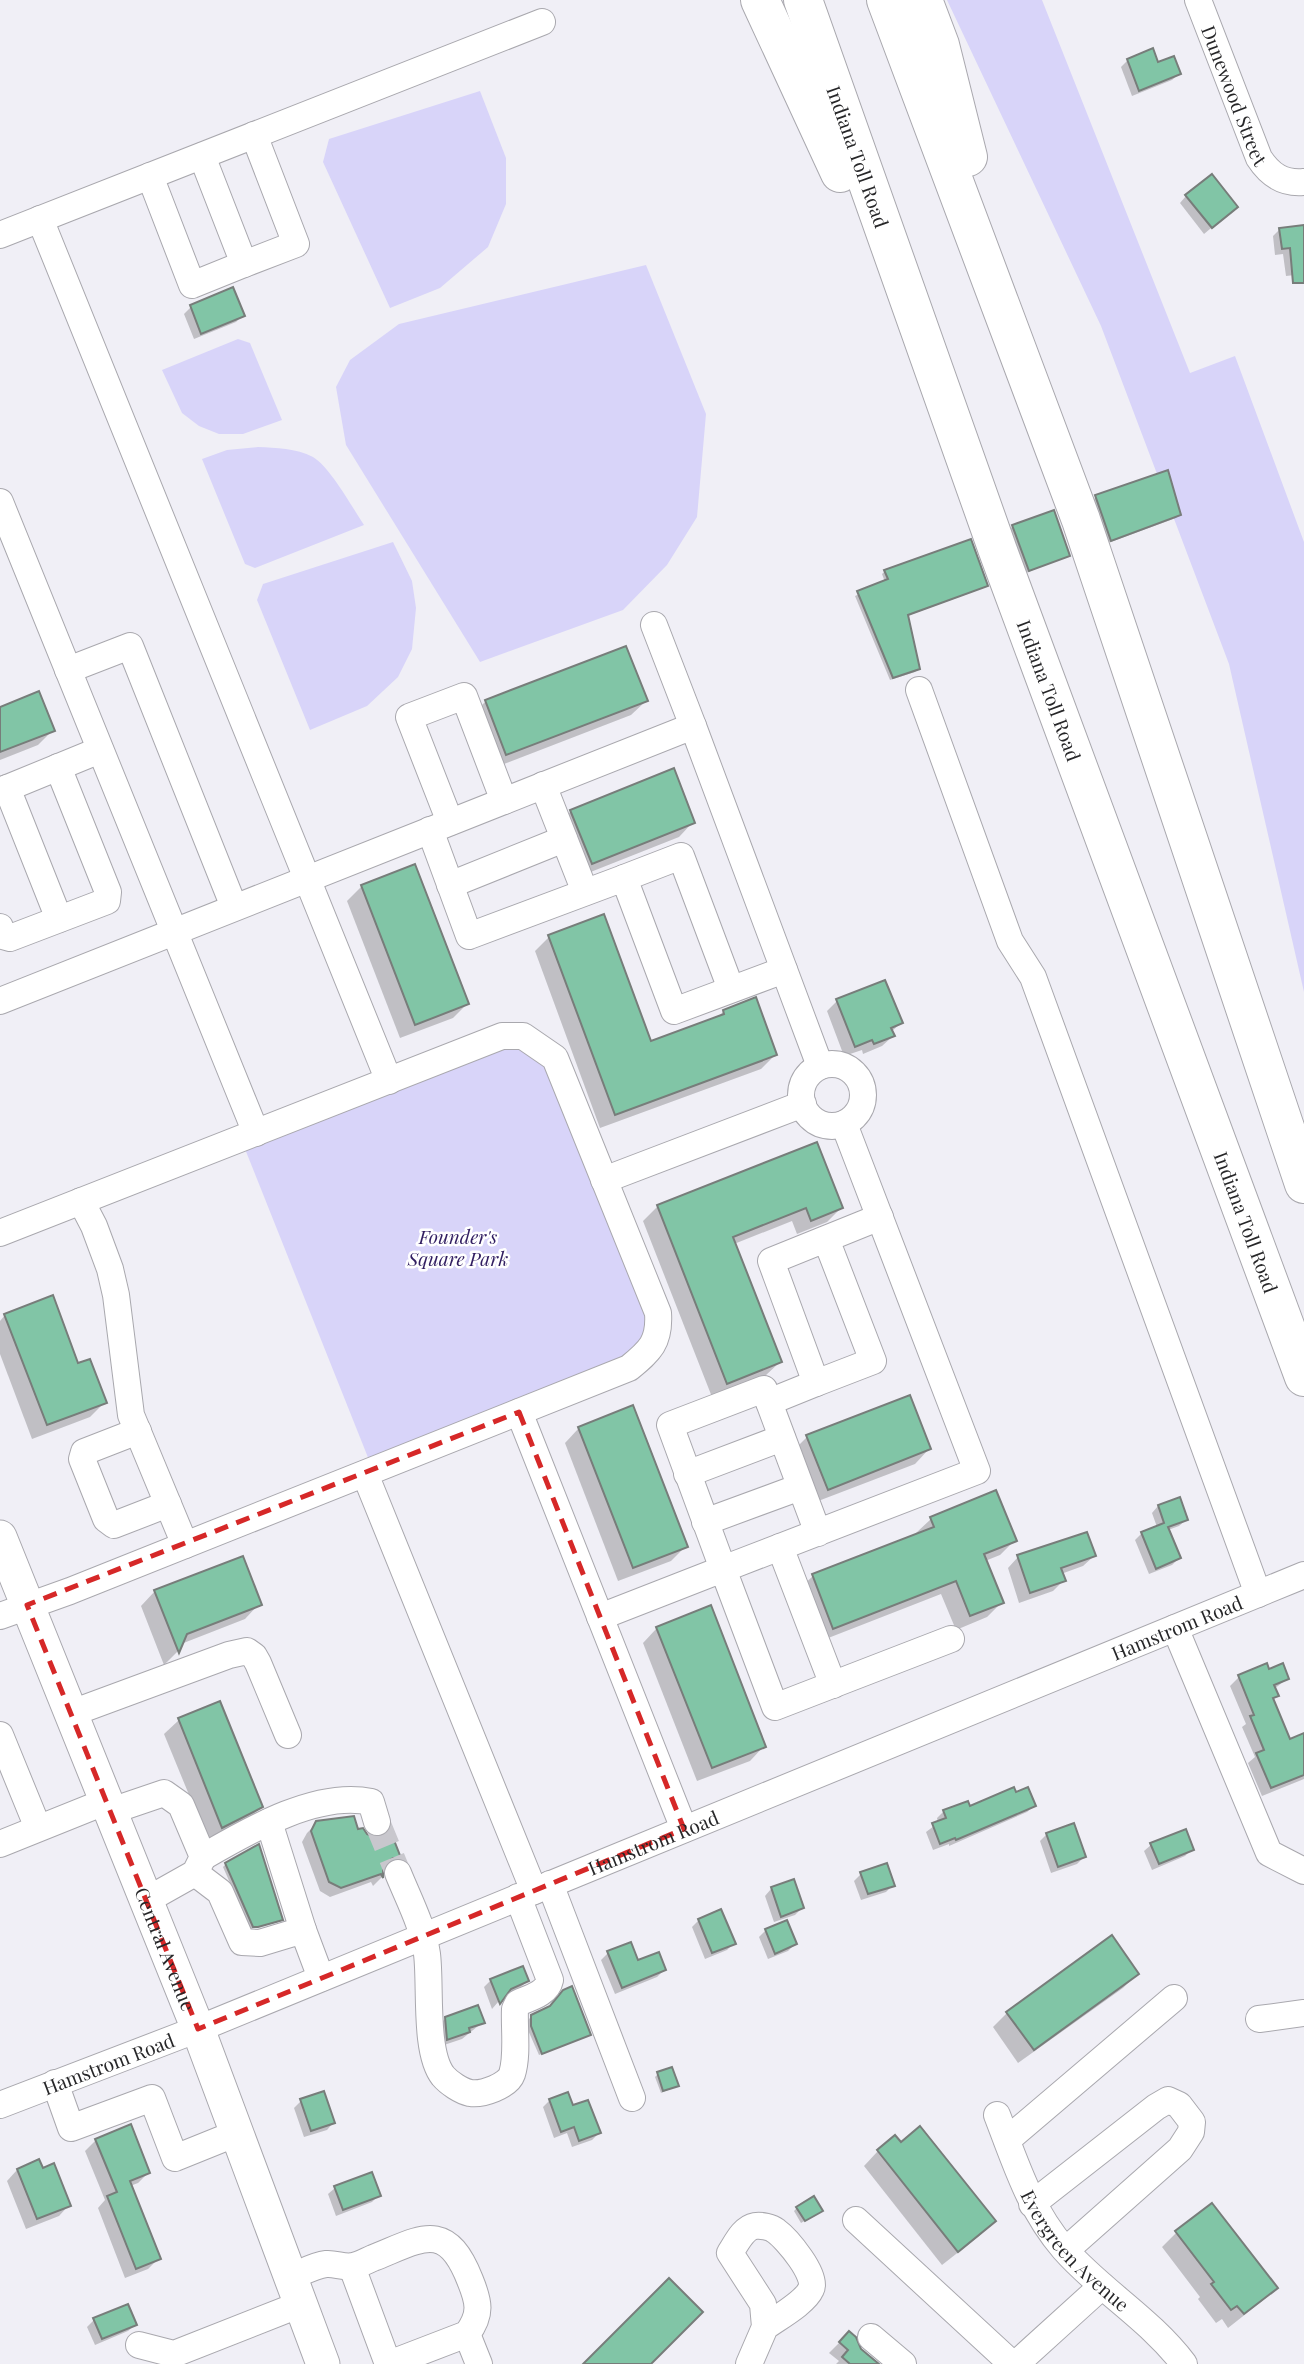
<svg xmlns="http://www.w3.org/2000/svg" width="1304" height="2364" viewBox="0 0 1304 2364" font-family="'Playfair Display',serif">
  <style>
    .green { fill: #d8d4f9 }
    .shadow { fill: #0003 }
    .building { fill: #81c5a6; stroke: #777d7a; stroke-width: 2 }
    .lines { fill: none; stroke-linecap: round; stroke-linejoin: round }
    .minor-tunnel { stroke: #c8c7cd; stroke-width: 26; stroke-dasharray: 26 13; stroke-linecap: butt }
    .minor-casing { stroke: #a9a8ae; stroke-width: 28 }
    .major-casing { stroke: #a9a8ae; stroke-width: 35 }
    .highway-casing { stroke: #a9a8ae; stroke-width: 40 }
    .minor { stroke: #fff; stroke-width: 26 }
    .major { stroke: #fff; stroke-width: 33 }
    .highway { stroke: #fff; stroke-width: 38 }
    .marked { fill: none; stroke: #d62828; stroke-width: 5; stroke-dasharray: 14 9; stroke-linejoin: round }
    .labels { text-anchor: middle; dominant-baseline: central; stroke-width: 5; stroke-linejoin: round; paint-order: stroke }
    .street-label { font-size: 19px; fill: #272729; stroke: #fff }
    .park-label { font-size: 19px; font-style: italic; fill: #311e61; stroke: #fff }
  </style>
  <rect width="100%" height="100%" fill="#f0eff6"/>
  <g class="green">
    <polygon points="947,0 1042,0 1190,373 1235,356 1304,542 1304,992 1229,664 1101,326"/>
    <polygon points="480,91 506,158 506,204 488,247 440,288 390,308 323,162 329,139"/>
    <polygon points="646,265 706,414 697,517 667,565 623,610 480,662 346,445 336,387 350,360 399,324"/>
    <polygon points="238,339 250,343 282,420 243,434 219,434 199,426 182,413 162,370"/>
    <path d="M 258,447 C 276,448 296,448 313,457 C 330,467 352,507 364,525 L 255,568 L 245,564 L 202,459 L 227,450 Z"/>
    <polygon points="393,542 412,581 416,608 412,649 398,677 367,706 310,730 257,600 263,584"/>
    <polygon points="502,1036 542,1048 658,1313 650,1351 373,1470 241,1139"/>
  </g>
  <g class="shadow">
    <polygon points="1128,60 1157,64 1179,74 1172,80 1132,96 1121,67"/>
    <polygon points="1186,196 1229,213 1204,234 1180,203"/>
    <polygon points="1304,227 1304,274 1286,276 1283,254 1275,255 1273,236 1280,229"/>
    <polygon points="191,307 243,315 236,322 194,339 184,314"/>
    <polygon points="1096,497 1179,515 1176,518 1108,543 1093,500"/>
    <polygon points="1013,526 1068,555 1026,573 1010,529"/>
    <polygon points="885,571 986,585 983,588 907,616 918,669 915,672 890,680 855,596 885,582 882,574"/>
    <polygon points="486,701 646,701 631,715 491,769 471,716"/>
    <polygon points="0,709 53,730 38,745 0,760"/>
    <polygon points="571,811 693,822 679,837 578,877 557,826"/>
    <polygon points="362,886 467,1004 453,1018 400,1038 347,901"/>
    <polygon points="549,937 650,1043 716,1019 724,1011 775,1055 761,1069 600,1128 535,951"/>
    <polygon points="837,1001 901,1023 891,1032 893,1036 882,1046 863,1054 862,1050 844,1056 827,1011"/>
    <polygon points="658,1206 841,1208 827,1222 797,1234 792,1221 734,1244 780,1362 765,1376 712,1397 643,1221"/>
    <polygon points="5,1315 77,1365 105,1402 90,1417 32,1439 0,1354 0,1321"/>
    <polygon points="579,1428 686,1546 671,1561 618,1581 565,1443"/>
    <polygon points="807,1437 929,1449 915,1464 813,1503 793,1451"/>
    <polygon points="1158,1506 1186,1520 1179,1526 1168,1530 1179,1558 1172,1565 1149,1574 1135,1540 1142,1533 1157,1527 1152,1513"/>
    <polygon points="931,1519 1015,1540 1000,1555 985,1561 1002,1602 987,1617 956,1630 941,1594 818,1642 798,1590 813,1576 917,1535 916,1533"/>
    <polygon points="1094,1556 1083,1566 1061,1574 1064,1580 1053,1591 1019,1603 1008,1568 1018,1557"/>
    <polygon points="155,1591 259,1604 245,1619 181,1644 177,1652 164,1665 141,1606"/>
    <polygon points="657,1628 764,1746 750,1761 697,1781 643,1643"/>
    <polygon points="1269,1671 1287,1679 1274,1689 1277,1696 1272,1700 1289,1741 1304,1735 1304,1779 1262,1796 1248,1763 1255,1757 1242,1727 1246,1724 1230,1686 1239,1677"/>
    <polygon points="179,1720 261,1807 247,1821 208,1841 164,1734"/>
    <polygon points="1015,1795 1034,1806 1027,1812 949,1846 949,1844 933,1850 926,1832 938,1823 937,1818 944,1811 969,1808"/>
    <polygon points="317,1823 366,1835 399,1857 390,1867 382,1867 381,1878 373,1886 371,1882 330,1897 320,1891 302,1842 307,1833"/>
    <polygon points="1073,1825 1084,1857 1077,1864 1051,1873 1040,1841 1046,1835"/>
    <polygon points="1151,1845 1192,1849 1185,1856 1152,1870 1144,1851"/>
    <polygon points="226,1864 281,1919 278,1922 250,1929 223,1867"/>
    <polygon points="861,1874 893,1885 886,1892 861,1900 854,1881"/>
    <polygon points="792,1881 802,1908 795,1915 774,1922 765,1896 771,1889"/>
    <polygon points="699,1920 734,1943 727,1950 705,1959 692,1927"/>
    <polygon points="766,1930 795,1944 788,1951 768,1959 759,1937"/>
    <polygon points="608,1953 637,1963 664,1970 657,1977 615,1994 601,1960"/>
    <polygon points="1137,1974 1123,1988 1018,2063 993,2027 1007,2013"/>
    <polygon points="491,1980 527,1981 520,1988 505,1994 492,2009 484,1987"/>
    <polygon points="532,2016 589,2034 539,2055 528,2030 528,2020"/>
    <polygon points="446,2018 483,2022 462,2039 441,2046 439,2025"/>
    <polygon points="658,2074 677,2086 661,2093 655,2077"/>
    <polygon points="550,2100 599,2133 592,2140 572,2147 567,2133 554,2138 543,2107"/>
    <polygon points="301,2101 333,2123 327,2130 304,2137 294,2108"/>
    <polygon points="96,2140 148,2173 138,2183 130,2186 159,2258 148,2269 125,2278 98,2208 105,2200 85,2151"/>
    <polygon points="878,2151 994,2221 979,2236 942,2265 864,2166"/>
    <polygon points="38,2162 69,2205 59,2216 26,2229 7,2181 17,2170"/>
    <polygon points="335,2188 379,2195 372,2202 336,2216 328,2194"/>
    <polygon points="797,2208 818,2213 801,2223 794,2211"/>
    <polygon points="1176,2233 1275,2288 1261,2302 1228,2328 1222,2319 1216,2323 1198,2299 1200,2297 1162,2247"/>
    <polygon points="94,2320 135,2325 128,2331 95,2345 87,2327"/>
    <polygon points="849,2333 859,2350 876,2364 836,2364 839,2361 829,2353"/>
  </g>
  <g class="building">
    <polygon points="1153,48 1158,62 1174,56 1181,74 1139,91 1127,59"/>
    <polygon points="1212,174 1238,207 1212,228 1185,195"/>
    <polygon points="1304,225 1304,283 1293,283 1290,248 1282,249 1279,228"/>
    <polygon points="233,287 245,316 201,334 190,305"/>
    <polygon points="1168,470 1181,515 1111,541 1095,495"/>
    <polygon points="1054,510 1070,556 1029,571 1012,525"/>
    <polygon points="971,539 988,586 908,615 920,669 893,678 857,591 888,579 884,570"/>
    <polygon points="626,646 648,701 506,755 485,700"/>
    <polygon points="39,691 55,731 0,752 0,707"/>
    <polygon points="674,768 695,823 592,864 570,810"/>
    <polygon points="415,864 469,1004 415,1025 361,885"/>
    <polygon points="604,914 651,1041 724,1014 723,1010 756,997 777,1055 615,1115 548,935"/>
    <polygon points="885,980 903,1023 891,1028 895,1036 874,1044 872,1040 855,1047 836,999"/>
    <polygon points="817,1142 843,1208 811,1221 806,1208 733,1237 782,1362 727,1384 657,1205"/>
    <polygon points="53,1295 78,1363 90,1359 107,1403 47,1425 4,1314"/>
    <polygon points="910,1395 931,1449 828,1490 806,1435"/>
    <polygon points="633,1405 688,1547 633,1568 578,1427"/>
    <polygon points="996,1490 1017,1541 984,1554 1004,1603 970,1616 956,1581 833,1629 812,1574 934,1527 930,1517"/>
    <polygon points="1180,1497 1188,1520 1168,1527 1181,1558 1156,1569 1141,1532 1164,1523 1158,1505"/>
    <polygon points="1087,1532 1096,1556 1061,1568 1066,1581 1030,1593 1017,1555"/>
    <polygon points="243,1556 262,1605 187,1634 179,1653 154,1590"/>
    <polygon points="711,1605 766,1747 712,1768 656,1627"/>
    <polygon points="1267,1663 1269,1669 1283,1663 1289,1679 1274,1685 1279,1696 1273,1698 1290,1739 1304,1733 1304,1775 1271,1788 1256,1753 1264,1750 1250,1716 1254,1715 1238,1675"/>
    <polygon points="220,1701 263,1807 222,1828 178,1718"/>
    <polygon points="1014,1787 1016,1792 1028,1787 1036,1806 956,1840 955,1838 940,1844 932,1823 946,1818 943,1810 968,1801 970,1806"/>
    <polygon points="354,1816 358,1829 363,1828 367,1834 373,1837 382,1837 390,1830 401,1858 393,1858 386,1863 383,1870 383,1878 381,1874 341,1888 329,1882 311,1831 316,1821"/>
    <polygon points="1074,1823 1086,1857 1058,1867 1046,1833"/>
    <polygon points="1186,1829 1194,1850 1159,1864 1150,1843"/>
    <polygon points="259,1844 283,1920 258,1927 253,1927 225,1863"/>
    <polygon points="887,1863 895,1886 868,1894 860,1872"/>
    <polygon points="794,1879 804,1908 781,1917 771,1887"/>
    <polygon points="721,1909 736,1944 712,1953 698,1919"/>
    <polygon points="787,1920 797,1944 775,1954 765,1929"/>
    <polygon points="1112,1935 1139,1974 1034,2050 1006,2012"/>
    <polygon points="631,1942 638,1960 659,1952 666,1970 622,1988 607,1951"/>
    <polygon points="523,1966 529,1981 511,1989 500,2004 490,1979"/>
    <polygon points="572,1986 591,2035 542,2054 531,2026 531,2015 550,2006 563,1990"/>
    <polygon points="478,2005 485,2023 469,2028 470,2032 447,2040 445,2017"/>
    <polygon points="672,2067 679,2086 663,2091 657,2072"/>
    <polygon points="324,2091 335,2123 311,2131 300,2099"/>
    <polygon points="568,2092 573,2105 588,2100 601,2133 579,2141 574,2127 561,2132 549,2099"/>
    <polygon points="131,2124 150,2173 130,2181 161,2259 136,2269 107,2196 117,2192 95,2139"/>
    <polygon points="920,2126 996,2221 958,2252 877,2150 895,2135 901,2142"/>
    <polygon points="39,2159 43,2168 54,2163 71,2206 37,2219 17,2169"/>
    <polygon points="372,2172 381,2196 343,2210 334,2186"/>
    <polygon points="814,2196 823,2211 805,2221 796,2207"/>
    <polygon points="1212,2203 1278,2288 1244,2314 1237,2306 1231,2310 1211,2284 1214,2282 1175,2231"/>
    <polygon points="669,2278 703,2312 651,2364 583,2364"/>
    <polygon points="128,2304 137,2325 102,2339 93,2318"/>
    <polygon points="849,2331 856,2337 861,2349 879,2364 850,2364 842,2357 848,2350 839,2342"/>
  </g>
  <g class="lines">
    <polyline class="minor-tunnel" points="377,1822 398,1873"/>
    <defs>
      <g id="minor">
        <path id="s1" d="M 1198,0 L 1259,158 C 1270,175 1283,184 1304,182"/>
        <polyline points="202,156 244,264 296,244 254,135"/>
        <polyline points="150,176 192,285 244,264"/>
        <polyline points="40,219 389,1081"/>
        <polyline points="0,235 542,22"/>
        <polyline points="0,502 256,1133"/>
        <polyline points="654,625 693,726"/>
        <polyline points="68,670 130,646 234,907"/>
        <polyline points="919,690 1010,941 1033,977 1258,1594"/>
        <polyline points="543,785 585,892"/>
        <polyline points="7,788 59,919"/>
        <polyline points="0,791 100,750"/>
        <polyline points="450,822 409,717 464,696 504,801"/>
        <polyline points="430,830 469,936 624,878 674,1011 784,970"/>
        <polyline points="624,878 681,856 731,989"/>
        <polyline points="450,885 564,839"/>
        <polyline points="0,927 3,936 10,938 107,901 108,892 58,767"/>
        <polyline points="0,1001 693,726 820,1066"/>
        <circle cx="832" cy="1095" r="31"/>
        <polyline points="604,1180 803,1104"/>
        <polyline points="81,1201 94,1226 110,1269 116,1295 131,1415 185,1545"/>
        <path d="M 0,1233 L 502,1036 L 523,1036 L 555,1058 L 658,1313 C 660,1342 650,1351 629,1368 L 70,1591 L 0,1616"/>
        <polyline points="826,1239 873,1361 816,1383 771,1261 880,1217"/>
        <polyline points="769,1402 816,1383"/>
        <polyline points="519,1412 684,1829"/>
        <polyline points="138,1431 84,1452 82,1459 106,1519 114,1525 168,1504"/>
        <polyline points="365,1474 534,1891"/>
        <polyline points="687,1474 782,1438"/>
        <polyline points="705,1522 800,1487"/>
        <polyline points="818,1533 764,1389 670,1425 723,1569 977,1471 844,1124"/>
        <polyline points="780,1547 833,1685"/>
        <polyline points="600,1617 723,1569 775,1707 951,1639"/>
        <polyline points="1175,1628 1269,1853 1304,1871"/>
        <polyline points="72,1713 229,1655 247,1651 254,1656 258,1663 288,1735"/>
        <polyline points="0,1735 38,1828"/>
        <polyline points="111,1811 164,1793 181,1805 203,1857 195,1873 147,1900"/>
        <polyline points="269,1822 303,1930"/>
        <polyline points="0,1844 107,1801"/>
        <path d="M 203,1857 C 248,1831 317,1790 371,1802 L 377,1822"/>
        <polyline points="195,1873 220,1892 242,1942 260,1943 303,1930 321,1978"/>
        <path d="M 398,1873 C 408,1898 423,1926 427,1954 C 431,1985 424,2052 443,2076 C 449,2083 461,2091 470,2093 C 482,2095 508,2086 512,2074 C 518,2055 514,2029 515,2009 L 518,2003 C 529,1998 547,1994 550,1980 L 518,1897"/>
        <polyline points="550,1884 632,2098"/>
        <polyline points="1259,2019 1304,2013"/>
        <polyline points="55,2083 71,2128 152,2098 175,2158 237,2133"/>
        <path id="s2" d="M 0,2105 L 198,2029 L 1304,1575"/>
        <path id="s3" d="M 997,2115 C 1016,2164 1029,2208 1064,2249 C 1101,2291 1150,2319 1184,2364"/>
        <polyline points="1007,2140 1174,1998"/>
        <polyline points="1032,2204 1156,2107 1168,2100 1179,2105 1192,2122 1191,2132 1180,2149 1066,2250"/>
        <polyline points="856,2220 1012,2364"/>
        <polyline points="352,2267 388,2364"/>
        <path d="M 291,2277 C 301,2273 315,2265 326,2264 C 335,2263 344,2268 353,2266 C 359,2265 366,2261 373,2258 C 421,2239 446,2219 470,2280 C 479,2302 482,2314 467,2334 L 389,2364"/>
        <polyline points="467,2334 479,2364"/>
        <polyline points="871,2337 903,2364"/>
        <polyline points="139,2345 174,2354 301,2304"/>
        <path d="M 749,2364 L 765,2327 L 763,2304 L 730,2253 C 736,2244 743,2228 755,2226 C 761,2225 771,2227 776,2231 C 787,2239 818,2276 811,2289 C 805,2303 777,2318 765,2327"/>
        <polyline points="1016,2364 1102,2286"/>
      </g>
      <g id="major">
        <path id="s4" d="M 0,1537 L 198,2029 L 323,2364"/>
      </g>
      <g id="highway">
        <polyline points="760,0 840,173"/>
        <path id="s5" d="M 803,0 L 998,551 L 1304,1377"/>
        <polyline points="886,0 1081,520 1304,1184"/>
        <polyline points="923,0 940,45 968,157"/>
      </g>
    </defs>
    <use href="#minor" class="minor-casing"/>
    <use href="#major" class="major-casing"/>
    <use href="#highway" class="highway-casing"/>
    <use href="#minor" class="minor"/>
    <use href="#major" class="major"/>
    <use href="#highway" class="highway"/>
  </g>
  <path class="marked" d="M 519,1412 L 684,1829 L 198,2029 L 27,1605 Z"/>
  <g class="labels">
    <g class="street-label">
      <text stroke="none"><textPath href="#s1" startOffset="102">Dunewood Street</textPath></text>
      <text stroke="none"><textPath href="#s5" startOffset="166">Indiana Toll Road</textPath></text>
      <text stroke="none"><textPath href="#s5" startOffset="733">Indiana Toll Road</textPath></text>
      <text stroke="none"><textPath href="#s5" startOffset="1300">Indiana Toll Road</textPath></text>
      <text stroke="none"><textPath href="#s2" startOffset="1270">Hamstrom Road</textPath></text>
      <text stroke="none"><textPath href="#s2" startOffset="704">Hamstrom Road</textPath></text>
      <text stroke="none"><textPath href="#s4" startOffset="444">Central Avenue</textPath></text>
      <text stroke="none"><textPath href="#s2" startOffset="116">Hamstrom Road</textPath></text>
      <text stroke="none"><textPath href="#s3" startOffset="159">Evergreen Avenue</textPath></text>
    </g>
    <g class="park-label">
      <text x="458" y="1236">Founder's<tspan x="458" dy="22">Square Park</tspan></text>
    </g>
  </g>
</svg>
